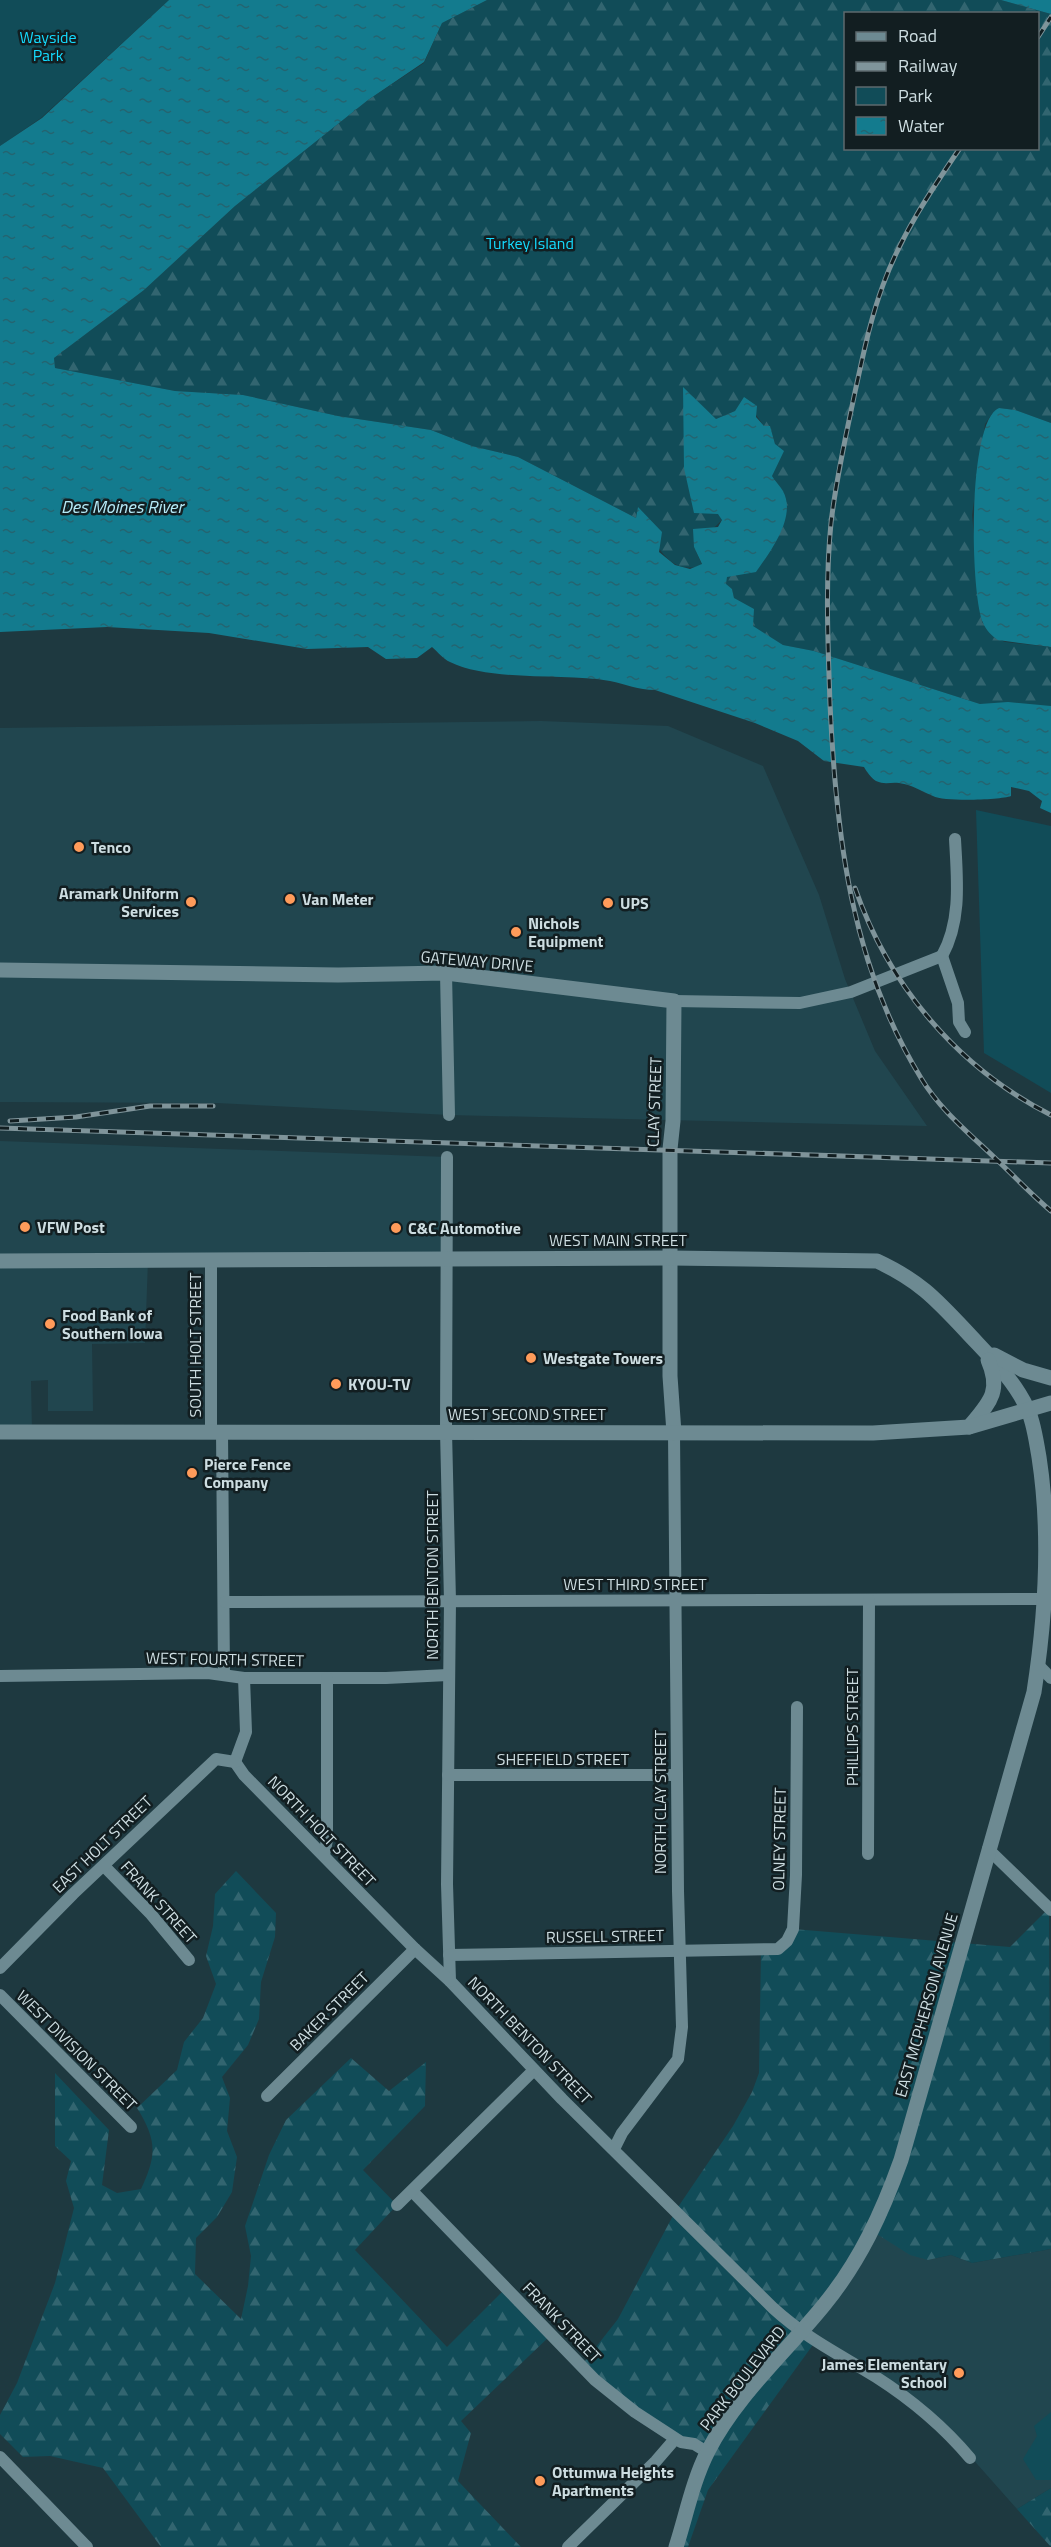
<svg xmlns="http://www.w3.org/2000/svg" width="1051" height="2547" viewBox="0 0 1051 2547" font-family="'Titillium Web',sans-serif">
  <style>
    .built { fill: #21464f }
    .forest { fill: url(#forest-firs); fill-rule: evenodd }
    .park { fill: #114c58 }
    .water { fill: url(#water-ripples) }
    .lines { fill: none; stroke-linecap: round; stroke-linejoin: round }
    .street { stroke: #6d8a92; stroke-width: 12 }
    .secondary { stroke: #6d8a92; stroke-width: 15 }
    .rail-casing { stroke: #7f949a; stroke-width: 5 }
    .rail { stroke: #121e21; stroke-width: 3; stroke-dasharray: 9; stroke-linecap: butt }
    .poi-dot { fill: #ff9b5a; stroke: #121e21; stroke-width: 2 }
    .labels { text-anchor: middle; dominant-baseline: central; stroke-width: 5; stroke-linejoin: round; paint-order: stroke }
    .park-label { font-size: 16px; fill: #14dbfe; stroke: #121e21 }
    .poi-label { font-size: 16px; font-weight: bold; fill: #cddde1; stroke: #121e21; text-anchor: start }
    .street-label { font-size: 16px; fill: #cddde1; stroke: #121e21 }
    .water-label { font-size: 18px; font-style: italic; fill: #b5eaf7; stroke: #121e21 }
  </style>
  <defs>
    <pattern id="forest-firs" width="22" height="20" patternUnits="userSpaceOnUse" patternTransform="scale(1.5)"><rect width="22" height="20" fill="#114c58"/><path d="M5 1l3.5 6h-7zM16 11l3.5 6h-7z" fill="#326570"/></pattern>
    <pattern id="water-ripples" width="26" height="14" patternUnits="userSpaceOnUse" patternTransform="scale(1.5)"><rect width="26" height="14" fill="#137b8e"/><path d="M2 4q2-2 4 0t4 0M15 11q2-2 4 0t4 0" fill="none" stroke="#246470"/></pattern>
  </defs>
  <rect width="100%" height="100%" fill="#1e3940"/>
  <g class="built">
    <polygon points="541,721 668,726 763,766 819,895 845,979 875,1051 927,1126 449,1115 217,1103 0,1102 0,728"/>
    <polygon points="0,1141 447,1157 446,1259 148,1260 145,1343 92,1344 93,1411 48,1411 48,1380 31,1381 32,1432 0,1432"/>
    <polygon points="872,2230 928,2260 951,2255 972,2263 1051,2249 1051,2488 1017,2509 946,2429 800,2332"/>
  </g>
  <g class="forest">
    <path d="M 487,0 L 1001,0 L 1051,14 L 1051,423 L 1015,410 L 999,408 L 992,414 L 985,424 L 972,515 L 982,622 L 995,638 L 1005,642 L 1051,647 L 1051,706 L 980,704 L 814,651 L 783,645 L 752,626 L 734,598 L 732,589 L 725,584 L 727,577 L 784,493 L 772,476 L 775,444 L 770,426 L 764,426 L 744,398 L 735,411 L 716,419 L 683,388 L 685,423 L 722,520 L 694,547 L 702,565 C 665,579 651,533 638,507 L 636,518 L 518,457 L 472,446 L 431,430 L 338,416 L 243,395 L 175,391 L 55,368 L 54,358 L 144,290 L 235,206 L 368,100 L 424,63 L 442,23 ZM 846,14 L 1038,14 L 1038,148 L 846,148 Z"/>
    <path d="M 236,1871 L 276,1913 L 275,1937 L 261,1982 L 259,2019 L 248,2045 L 222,2077 L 230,2098 L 227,2131 L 237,2157 L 232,2192 L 217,2217 L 196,2238 L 195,2274 L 241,2319 L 248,2286 L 251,2256 L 245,2226 L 269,2155 L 286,2120 L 351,2058 L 389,2091 L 426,2062 L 425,2106 L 363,2170 L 397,2205 L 355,2250 L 447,2347 L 506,2288 L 551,2335 L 461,2421 L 471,2433 L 458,2481 L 521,2547 L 161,2547 L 103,2468 L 50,2456 L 23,2457 L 0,2434 L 0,2415 L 17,2383 L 55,2283 L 74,2208 L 66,2181 L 71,2161 L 55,2146 L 55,2073 L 109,2130 L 102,2185 L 117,2193 L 141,2189 C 157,2155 157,2140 137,2108 L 177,2070 L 184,2042 L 203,2018 L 216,1984 L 206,1956 L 213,1926 L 215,1894 Z"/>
    <polygon points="1049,1908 1051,2249 972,2263 951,2255 928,2260 910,2255 872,2231 800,2332 815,2342 708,2490 688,2547 676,2547 707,2452 681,2442 581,2366 618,2319 676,2210 733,2126 752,2092 759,2073 761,1950 778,1949 793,1929 1010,1947"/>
    <polygon points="1051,2488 1051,2547 1017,2509"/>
  </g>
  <g class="park">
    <polygon points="0,0 169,0 41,118 0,146"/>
    <polygon points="976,810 1051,826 1051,1093 984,1053"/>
    <polygon points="1051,2412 1051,2480 1036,2480 1023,2459 1037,2436 1034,2426"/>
  </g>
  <g class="water">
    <path d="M 169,0 L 487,0 L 442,23 L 424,62 L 368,100 L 235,206 L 144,290 L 54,358 L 55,368 L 175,391 L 243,395 L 338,416 L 431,430 L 472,446 L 518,457 L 636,518 L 638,507 L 662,532 L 659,552 L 675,565 L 690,569 L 702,564 L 694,547 L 693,529 L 718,527 L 722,520 L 718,514 L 694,513 L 684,468 L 683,387 L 716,419 L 735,411 L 744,397 L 757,406 L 756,417 L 764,426 L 770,426 L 775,444 L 784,451 L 772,476 C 775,481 780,486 783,491 C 797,517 770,552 756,572 L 727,577 L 726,584 L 732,589 L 734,598 L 754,609 L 753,626 L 783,645 L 814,651 L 980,704 L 1008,702 L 1051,706 L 1051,813 L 1040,808 L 1042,801 L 1029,791 L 1011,787 L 1011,796 C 1000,800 944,802 933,796 C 920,791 914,785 899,783 C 890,782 885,785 876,781 C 871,778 867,772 864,767 L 824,761 L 798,741 L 755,723 L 655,690 C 638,690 626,684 610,681 C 563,673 491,682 450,662 C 443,659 438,652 432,647 L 417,658 L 386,659 L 368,647 L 307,649 L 209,633 L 107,627 L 0,632 L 0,146 L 42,118 Z"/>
    <polygon points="1001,0 1051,0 1051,14"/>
    <path d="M 999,408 L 1015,410 L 1051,423 L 1051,647 L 998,640 C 992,636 986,630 983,623 C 970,593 967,421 999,408 Z"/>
  </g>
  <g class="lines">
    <g class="street">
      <path d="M 942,956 C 962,920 957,878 955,839"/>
      <polyline points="942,956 958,1003 959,1022 965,1032"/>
      <polyline points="446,973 449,1115"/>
      <polyline points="674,1001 800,1003 851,992 942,956"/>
      <path d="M 447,1157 L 446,1431 L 450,1601 L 447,1884 L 450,1981 L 562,2099 L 773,2308 C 807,2339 839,2354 876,2377 C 912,2400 943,2426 970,2458"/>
      <polyline points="211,1431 211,1260"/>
      <polyline points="222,1431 224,1674"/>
      <polyline points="225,1602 1045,1599"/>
      <polyline points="1038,1665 1051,1678"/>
      <polyline points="0,1676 208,1673 244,1678 386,1678 448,1675"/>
      <polyline points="235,1762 244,1775 415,1949 450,1981"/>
      <polyline points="235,1762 246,1732 244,1678"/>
      <polyline points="448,1775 677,1775"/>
      <polyline points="988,1849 1051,1910"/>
      <polyline points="868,1854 869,1600"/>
      <polyline points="324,1855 327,1840 327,1678"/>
      <polyline points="104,1866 150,1913 189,1960"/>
      <polyline points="449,1955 778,1949 787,1941 793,1929 796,1875 797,1707"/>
      <polyline points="0,1968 73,1894 216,1759 235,1762"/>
      <polyline points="0,1995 131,2127"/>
      <polyline points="267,2096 415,1949"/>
      <polyline points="614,2149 622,2133 678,2059 682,2027 678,1891 674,1433"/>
      <polyline points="412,2191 595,2380 635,2412 681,2442 694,2444 707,2452"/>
      <polyline points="397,2205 534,2070"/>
      <polyline points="0,2457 87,2547"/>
      <polyline points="568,2547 656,2461 675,2439"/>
    </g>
    <g class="secondary">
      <polyline points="0,970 338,975 446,973 674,1001 673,1121 670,1149 670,1376 674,1433"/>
      <path d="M 0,1261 L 671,1258 L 877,1261 C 918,1280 935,1298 965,1330 C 987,1354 1013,1378 1027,1408 C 1034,1422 1036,1441 1039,1457 C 1051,1535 1046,1614 1034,1692 L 901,2160 C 882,2213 860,2261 824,2305 C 786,2352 736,2396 708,2451 C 693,2480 686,2516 676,2547"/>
      <polyline points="994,1355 1023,1370 1051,1378"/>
      <path d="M 969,1427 C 989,1403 1002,1392 988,1360"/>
      <polyline points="0,1432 873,1433 969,1427 1051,1403"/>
    </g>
    <defs>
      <g id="rail">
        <polyline points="1038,37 1051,17"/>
        <path d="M 960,148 C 930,192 901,235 883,285 C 870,320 863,356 855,392 C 846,435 836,479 831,523 C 825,583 828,644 830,704 C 836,835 851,964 921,1078 C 940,1110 970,1134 996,1159 C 1014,1176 1032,1195 1051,1211"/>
        <path d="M 855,888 C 889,986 958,1068 1051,1115"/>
        <polyline points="10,1121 76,1117 150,1106 213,1106"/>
        <polyline points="0,1128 1051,1163"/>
      </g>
    </defs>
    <use href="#rail" class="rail-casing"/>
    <use href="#rail" class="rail"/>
  </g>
  <g class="poi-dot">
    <circle cx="79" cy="847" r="6"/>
    <circle cx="290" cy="899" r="6"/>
    <circle cx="191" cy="902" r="6"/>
    <circle cx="608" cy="903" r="6"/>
    <circle cx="516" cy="932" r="6"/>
    <circle cx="25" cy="1227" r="6"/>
    <circle cx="396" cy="1228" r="6"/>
    <circle cx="50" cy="1324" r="6"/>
    <circle cx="531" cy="1358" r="6"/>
    <circle cx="336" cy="1384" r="6"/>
    <circle cx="192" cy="1473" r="6"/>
    <circle cx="959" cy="2373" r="6"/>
    <circle cx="540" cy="2481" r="6"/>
  </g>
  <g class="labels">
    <g class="park-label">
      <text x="48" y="37">Wayside<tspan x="48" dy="18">Park</tspan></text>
      <text x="530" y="243">Turkey Island</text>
    </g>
    <g class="poi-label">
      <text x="91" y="847">Tenco</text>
      <text x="179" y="893" text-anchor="end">Aramark Uniform<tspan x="179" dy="18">Services</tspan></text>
      <text x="302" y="899">Van Meter</text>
      <text x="620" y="903">UPS</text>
      <text x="528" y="923">Nichols<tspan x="528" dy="18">Equipment</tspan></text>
      <text x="37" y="1227">VFW Post</text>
      <text x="408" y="1228">C&amp;C Automotive</text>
      <text x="62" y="1315">Food Bank of<tspan x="62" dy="18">Southern Iowa</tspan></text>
      <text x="543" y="1358">Westgate Towers</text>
      <text x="348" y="1384">KYOU-TV</text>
      <text x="204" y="1464">Pierce Fence<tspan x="204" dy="18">Company</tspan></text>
      <text x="947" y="2364" text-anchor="end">James Elementary<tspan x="947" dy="18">School</tspan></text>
      <text x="552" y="2472">Ottumwa Heights<tspan x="552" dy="18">Apartments</tspan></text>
    </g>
    <g class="street-label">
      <text transform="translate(477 961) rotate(5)">GATEWAY DRIVE</text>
      <text transform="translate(654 1102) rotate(-88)">CLAY STREET</text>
      <text x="618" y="1240">WEST MAIN STREET</text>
      <text transform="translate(195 1345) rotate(-90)">SOUTH HOLT STREET</text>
      <text x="527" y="1414">WEST SECOND STREET</text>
      <text transform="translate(432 1575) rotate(-90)">NORTH BENTON STREET</text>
      <text x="635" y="1584">WEST THIRD STREET</text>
      <text transform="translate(225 1659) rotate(1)">WEST FOURTH STREET</text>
      <text transform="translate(852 1727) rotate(-90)">PHILLIPS STREET</text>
      <text x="563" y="1759">SHEFFIELD STREET</text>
      <text transform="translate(660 1802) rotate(-90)">NORTH CLAY STREET</text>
      <text transform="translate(322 1831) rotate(46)">NORTH HOLT STREET</text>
      <text transform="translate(779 1839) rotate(-89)">OLNEY STREET</text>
      <text transform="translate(102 1844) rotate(-44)">EAST HOLT STREET</text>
      <text transform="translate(159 1902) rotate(48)">FRANK STREET</text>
      <text transform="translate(605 1936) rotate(-1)">RUSSELL STREET</text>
      <text transform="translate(926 2005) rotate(-74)">EAST MCPHERSON AVENUE</text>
      <text transform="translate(329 2011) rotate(-45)">BAKER STREET</text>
      <text transform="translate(530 2040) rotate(46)">NORTH BENTON STREET</text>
      <text transform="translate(77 2050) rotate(45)">WEST DIVISION STREET</text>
      <text transform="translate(562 2322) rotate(46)">FRANK STREET</text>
      <text transform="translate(742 2378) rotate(-52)">PARK BOULEVARD</text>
    </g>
    <g class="water-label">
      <text x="122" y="506">Des Moines River</text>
    </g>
  </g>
  <rect x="844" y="12" width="195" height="138" fill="#121e21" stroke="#5d6a6e" stroke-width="1.5"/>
  <rect x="856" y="32" width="30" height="9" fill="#6d8a92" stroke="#5d6a6e" stroke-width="1.5"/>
  <text x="898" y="42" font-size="18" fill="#cddde1">Road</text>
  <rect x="856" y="62" width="30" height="9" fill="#7f949a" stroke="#5d6a6e" stroke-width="1.5"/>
  <text x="898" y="72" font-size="18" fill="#cddde1">Railway</text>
  <rect x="856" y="87" width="30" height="18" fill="#114c58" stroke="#5d6a6e" stroke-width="1.5"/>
  <text x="898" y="102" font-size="18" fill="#cddde1">Park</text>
  <rect x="856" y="117" width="30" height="18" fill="url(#water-ripples)" stroke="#5d6a6e" stroke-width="1.5"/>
  <text x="898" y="132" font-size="18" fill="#cddde1">Water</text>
</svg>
